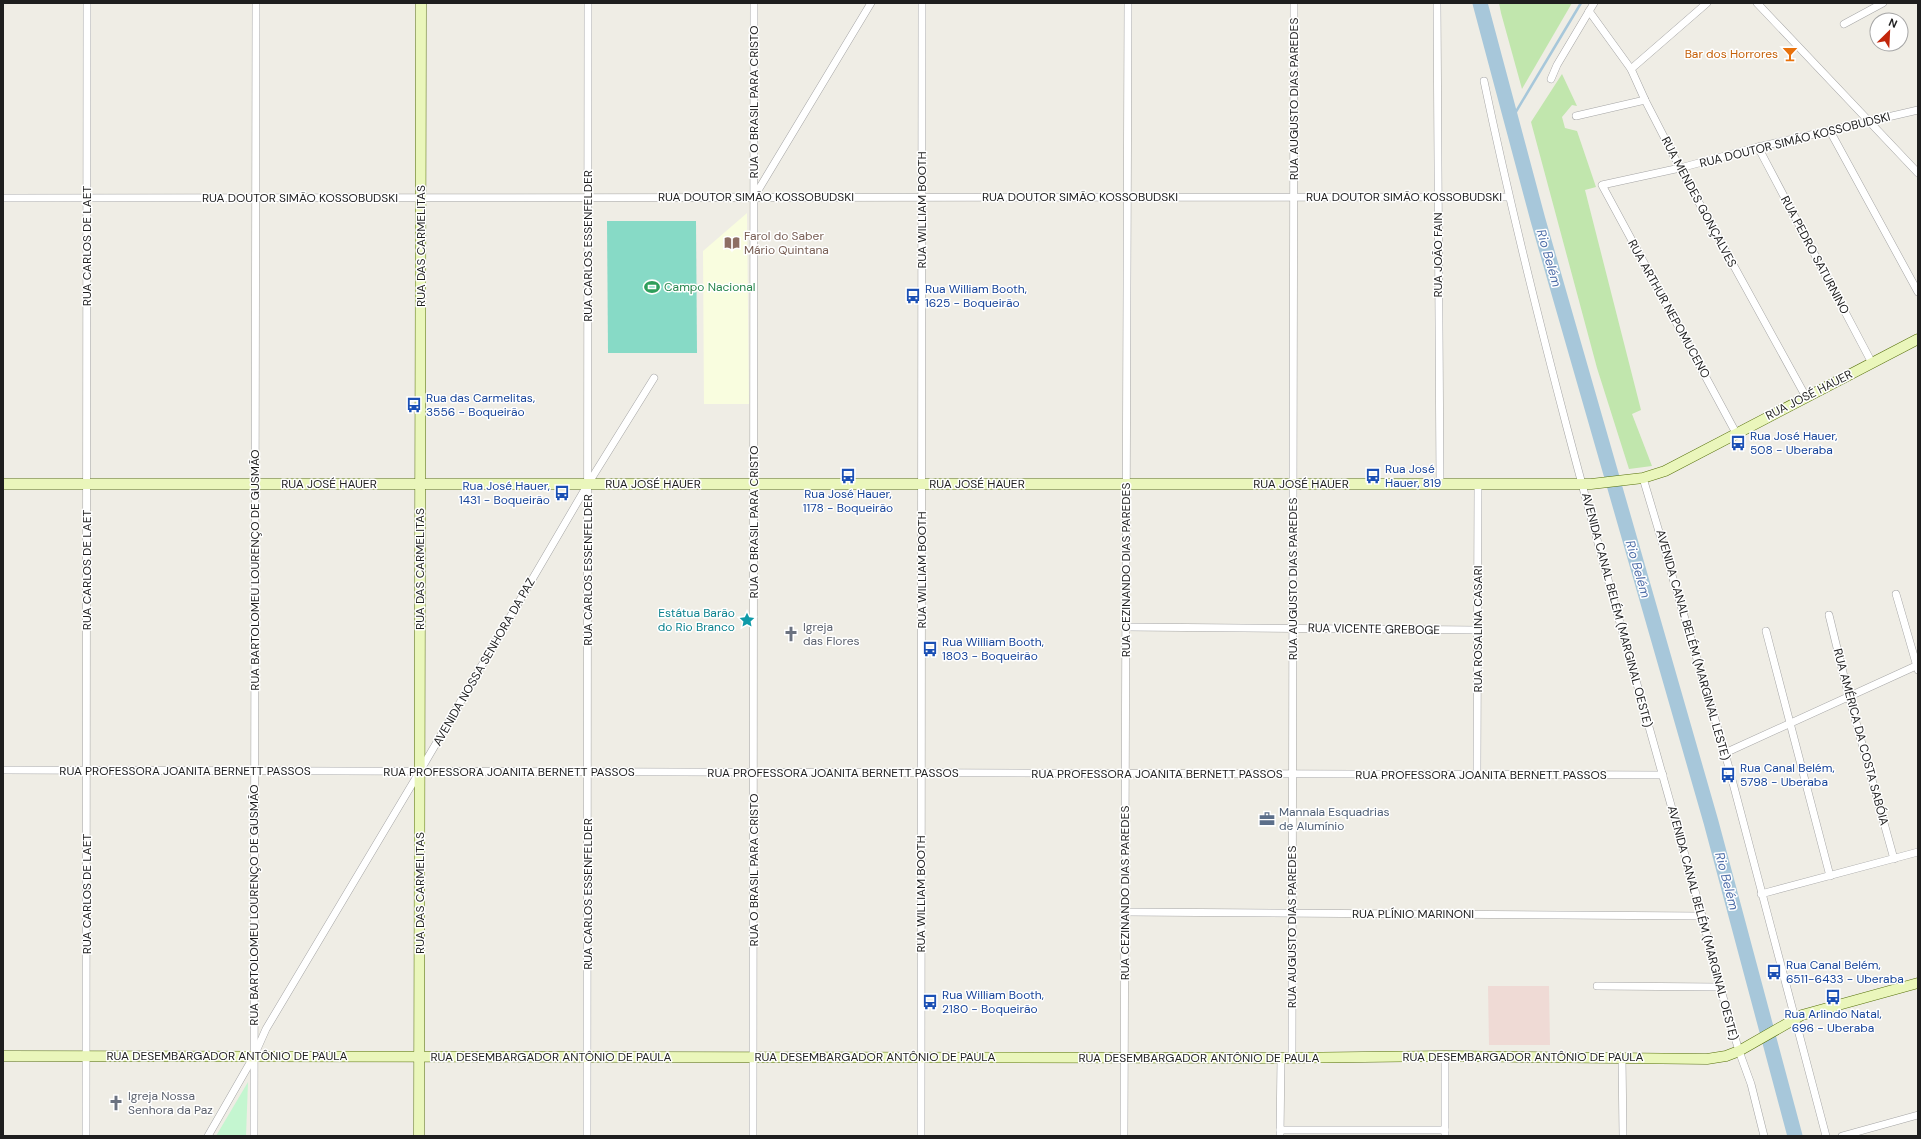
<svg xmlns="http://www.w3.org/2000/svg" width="1921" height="1139" viewBox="0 0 1921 1139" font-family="'DM Sans',sans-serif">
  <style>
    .commercial { fill: #efdad5 }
    .education { fill: #f9fddf }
    .grass { fill: #c1e6ad }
    .park { fill: #c4f6d0 }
    .pitch { fill: #87dac6 }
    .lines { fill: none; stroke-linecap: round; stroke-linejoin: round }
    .stream { stroke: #a7c7da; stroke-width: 2.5 }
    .river { stroke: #a7c7da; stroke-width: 15 }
    .street-casing { stroke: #a5a5a5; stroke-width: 8 }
    .secondary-casing { stroke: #56700b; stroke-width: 11 }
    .street { stroke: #fff; stroke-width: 7 }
    .secondary { stroke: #eaf6bb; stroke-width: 10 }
    .labels { text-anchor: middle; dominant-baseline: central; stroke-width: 3; stroke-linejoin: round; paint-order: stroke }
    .food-label { font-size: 12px; fill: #c56008; stroke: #fff; text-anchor: end }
    .street-label { font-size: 12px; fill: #1e1e1e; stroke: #fff }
    .education-label { font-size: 12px; fill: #785e54; stroke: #fff; text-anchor: start }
    .leisure-label { font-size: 12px; fill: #27864d; stroke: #fff; text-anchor: start }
    .transit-label { font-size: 12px; fill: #164399; stroke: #fff; text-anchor: start }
    .culture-label { font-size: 12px; fill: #0d838f; stroke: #fff; text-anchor: end }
    .worship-label { font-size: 12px; fill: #5b616d; stroke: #fff; text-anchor: start }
    .service-label { font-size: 12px; fill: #4e5e75; stroke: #fff; text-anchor: start }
    .water-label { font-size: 13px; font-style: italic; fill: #506fa9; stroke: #fff }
  </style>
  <rect width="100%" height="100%" fill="#efede5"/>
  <polygon class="commercial" points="1488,986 1549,986 1550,1045 1489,1045"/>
  <polygon class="education" points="747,213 749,404 704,404 703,251"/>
  <g class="grass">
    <polygon points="1499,3 1572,3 1522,89 1501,13"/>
    <polygon points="1562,74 1577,106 1572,105 1562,117 1565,128 1577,131 1596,187 1585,190 1641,410 1632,414 1652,466 1629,469 1597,368 1531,122"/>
  </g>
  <polygon class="park" points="248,1082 246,1136 216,1136"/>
  <polygon class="pitch" points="607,221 696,221 697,353 608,353"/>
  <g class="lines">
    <polyline class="stream" points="1511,120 1581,3"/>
    <polyline class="river" points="1480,3 1538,220 1711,822 1795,1136"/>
    <defs>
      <g id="street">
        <polyline points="1437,3 1440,484"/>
        <polyline points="1757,3 1918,173"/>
        <polyline points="1589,11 1631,69 1645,100 1680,168 1806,397"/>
        <polyline points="1844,24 1883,3"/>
        <polyline points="1631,69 1707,3"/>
        <polyline points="1551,79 1557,65 1594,3"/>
        <path d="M 1484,81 C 1543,362 1625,639 1702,916 L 1720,987 L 1739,1051 L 1751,1084 L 1764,1136"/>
        <polyline points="1576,116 1645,100"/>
        <polyline points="1830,131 1918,292"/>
        <polyline points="1758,147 1872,363"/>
        <polyline points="754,197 871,3"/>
        <polyline points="3,198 1509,197"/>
        <polyline points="1736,433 1602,185 1680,168 1758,147 1918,110"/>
        <polyline points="1643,478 1725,753 1826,1136"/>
        <polyline points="1896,594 1918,670"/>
        <polyline points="1829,615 1849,697 1894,859"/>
        <polyline points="1126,627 1478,630"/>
        <polyline points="1766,631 1830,876"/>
        <polyline points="1725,753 1918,665"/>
        <polyline points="3,770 1663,775"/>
        <polyline points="1477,775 1478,484"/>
        <polyline points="1761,894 1918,852"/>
        <polyline points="1125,912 1702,916"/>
        <polyline points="1597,986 1720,987"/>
        <polyline points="1445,1056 1445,1136"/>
        <polyline points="1622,1057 1623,1136"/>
        <polyline points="1292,1058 1294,3"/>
        <polyline points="1280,1130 1445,1130"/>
        <polyline points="86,1136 87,3"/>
        <polyline points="208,1136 254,1056 266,1029 420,771 588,484 654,378"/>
        <polyline points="254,1136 256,3"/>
        <polyline points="587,1136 588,3"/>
        <polyline points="753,1136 754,3"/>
        <polyline points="921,1136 922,3"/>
        <polyline points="1124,1136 1128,3"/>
        <polyline points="1280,1136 1281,1058"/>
        <polyline points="1842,1136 1918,1115"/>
      </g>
      <g id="secondary">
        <polyline points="3,484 1591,484 1643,478 1665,471 1918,339"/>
        <polyline points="3,1056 1281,1058 1445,1056 1707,1059 1726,1056 1739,1051 1802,1015 1918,983"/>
        <polyline points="419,1136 421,3"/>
      </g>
    </defs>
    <use href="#street" class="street-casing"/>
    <use href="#secondary" class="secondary-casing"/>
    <use href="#street" class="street"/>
    <use href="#secondary" class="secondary"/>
  </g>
  <defs>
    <symbol id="bar-bare" viewBox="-9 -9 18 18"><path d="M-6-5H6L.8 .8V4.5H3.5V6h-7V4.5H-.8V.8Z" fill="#e8710a" stroke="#fff" stroke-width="2.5" paint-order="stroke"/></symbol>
    <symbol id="library-bare" viewBox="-9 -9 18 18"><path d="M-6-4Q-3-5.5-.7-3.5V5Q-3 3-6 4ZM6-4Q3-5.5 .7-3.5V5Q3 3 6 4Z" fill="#8d6e63" stroke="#fff" stroke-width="2.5" paint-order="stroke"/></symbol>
    <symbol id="stadium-bare" viewBox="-9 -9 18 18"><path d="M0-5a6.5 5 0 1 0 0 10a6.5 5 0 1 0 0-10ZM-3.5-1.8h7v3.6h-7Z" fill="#2e9e5b" stroke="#fff" stroke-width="2.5" paint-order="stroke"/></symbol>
    <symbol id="bus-bare" viewBox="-9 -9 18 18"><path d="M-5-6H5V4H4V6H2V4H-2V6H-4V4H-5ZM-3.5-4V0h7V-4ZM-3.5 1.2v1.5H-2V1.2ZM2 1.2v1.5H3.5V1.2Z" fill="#1a4fb4" stroke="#fff" stroke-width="2.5" paint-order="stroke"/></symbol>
    <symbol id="sight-bare" viewBox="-9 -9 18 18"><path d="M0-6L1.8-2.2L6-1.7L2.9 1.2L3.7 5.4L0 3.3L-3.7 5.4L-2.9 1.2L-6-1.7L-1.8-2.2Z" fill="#0f9aa8" stroke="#fff" stroke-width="2.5" paint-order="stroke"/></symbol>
    <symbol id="church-bare" viewBox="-9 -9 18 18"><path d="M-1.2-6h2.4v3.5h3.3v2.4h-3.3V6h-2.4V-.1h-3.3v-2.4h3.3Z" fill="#6b7280" stroke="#fff" stroke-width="2.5" paint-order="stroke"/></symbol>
    <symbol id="office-bare" viewBox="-9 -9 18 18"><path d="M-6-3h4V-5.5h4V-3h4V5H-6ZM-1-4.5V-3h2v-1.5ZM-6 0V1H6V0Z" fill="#5c6f8a" stroke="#fff" stroke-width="2.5" paint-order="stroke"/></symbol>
  </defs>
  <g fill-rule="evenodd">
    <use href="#bar-bare" x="1779" y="43" width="22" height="22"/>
    <use href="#library-bare" x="721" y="232" width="22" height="22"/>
    <use href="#stadium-bare" x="641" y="276" width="22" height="22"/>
    <use href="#bus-bare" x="902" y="285" width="22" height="22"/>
    <use href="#bus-bare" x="403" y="394" width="22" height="22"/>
    <use href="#bus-bare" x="1727" y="432" width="22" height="22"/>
    <use href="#bus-bare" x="837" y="465" width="22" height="22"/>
    <use href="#bus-bare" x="1362" y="465" width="22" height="22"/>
    <use href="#bus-bare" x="551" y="482" width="22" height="22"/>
    <use href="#sight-bare" x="736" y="609" width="22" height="22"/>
    <use href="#church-bare" x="780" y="623" width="22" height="22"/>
    <use href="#bus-bare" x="919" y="638" width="22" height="22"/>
    <use href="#bus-bare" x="1717" y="764" width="22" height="22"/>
    <use href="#office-bare" x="1256" y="808" width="22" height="22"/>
    <use href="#bus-bare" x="1763" y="961" width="22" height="22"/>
    <use href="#bus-bare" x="1822" y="986" width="22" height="22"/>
    <use href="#bus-bare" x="919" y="991" width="22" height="22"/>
    <use href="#church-bare" x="105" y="1092" width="22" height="22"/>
  </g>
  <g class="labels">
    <g class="food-label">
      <text x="1778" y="54">Bar dos Horrores</text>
    </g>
    <g class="street-label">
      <text transform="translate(1294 99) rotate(-90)">RUA AUGUSTO DIAS PAREDES</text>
      <text transform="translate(754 102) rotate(-90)">RUA O BRASIL PARA CRISTO</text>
      <text transform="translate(1795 140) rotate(-14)">RUA DOUTOR SIMÃO KOSSOBUDSKI</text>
      <text x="756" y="197">RUA DOUTOR SIMÃO KOSSOBUDSKI</text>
      <text x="1080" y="197">RUA DOUTOR SIMÃO KOSSOBUDSKI</text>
      <text x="1404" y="197">RUA DOUTOR SIMÃO KOSSOBUDSKI</text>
      <text x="300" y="198">RUA DOUTOR SIMÃO KOSSOBUDSKI</text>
      <text transform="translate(1699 202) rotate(62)">RUA MENDES GONÇALVES</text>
      <text transform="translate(922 210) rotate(-90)">RUA WILLIAM BOOTH</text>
      <text transform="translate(87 246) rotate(-90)">RUA CARLOS DE LAET</text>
      <text transform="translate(421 246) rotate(-90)">RUA DAS CARMELITAS</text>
      <text transform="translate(588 246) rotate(-90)">RUA CARLOS ESSENFELDER</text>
      <text transform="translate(1438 255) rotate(-90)">RUA JOÃO FAIN</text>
      <text transform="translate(1815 255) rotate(62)">RUA PEDRO SATURNINO</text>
      <text transform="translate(1669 309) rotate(61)">RUA ARTHUR NEPOMUCENO</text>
      <text transform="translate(1809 395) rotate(-27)">RUA JOSÉ HAUER</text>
      <text x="329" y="484">RUA JOSÉ HAUER</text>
      <text x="653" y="484">RUA JOSÉ HAUER</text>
      <text x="977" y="484">RUA JOSÉ HAUER</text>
      <text x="1301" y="484">RUA JOSÉ HAUER</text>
      <text transform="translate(754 522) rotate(-90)">RUA O BRASIL PARA CRISTO</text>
      <text transform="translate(420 569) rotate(-90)">RUA DAS CARMELITAS</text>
      <text transform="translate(87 570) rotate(-90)">RUA CARLOS DE LAET</text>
      <text transform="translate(255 570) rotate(-90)">RUA BARTOLOMEU LOURENÇO DE GUSMÃO</text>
      <text transform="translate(588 570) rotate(-90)">RUA CARLOS ESSENFELDER</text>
      <text transform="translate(922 570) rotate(-90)">RUA WILLIAM BOOTH</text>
      <text transform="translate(1126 570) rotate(-90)">RUA CEZINANDO DIAS PAREDES</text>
      <text transform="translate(1293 579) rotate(-90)">RUA AUGUSTO DIAS PAREDES</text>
      <text transform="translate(1617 610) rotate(75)">AVENIDA CANAL BELÉM (MARGINAL OESTE)</text>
      <text transform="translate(1374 629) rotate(1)">RUA VICENTE GREBOGE</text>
      <text transform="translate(1478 629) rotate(-90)">RUA ROSALINA CASARI</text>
      <text transform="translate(1693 645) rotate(74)">AVENIDA CANAL BELÉM (MARGINAL LESTE)</text>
      <text transform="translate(484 662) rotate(-60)">AVENIDA NOSSA SENHORA DA PAZ</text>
      <text transform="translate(1861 737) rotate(75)">RUA AMÉRICA DA COSTA SABÓIA</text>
      <text x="185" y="771">RUA PROFESSORA JOANITA BERNETT PASSOS</text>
      <text x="509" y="772">RUA PROFESSORA JOANITA BERNETT PASSOS</text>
      <text x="833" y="773">RUA PROFESSORA JOANITA BERNETT PASSOS</text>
      <text x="1157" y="774">RUA PROFESSORA JOANITA BERNETT PASSOS</text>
      <text x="1481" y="775">RUA PROFESSORA JOANITA BERNETT PASSOS</text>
      <text transform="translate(754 870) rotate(-90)">RUA O BRASIL PARA CRISTO</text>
      <text transform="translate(420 893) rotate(-90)">RUA DAS CARMELITAS</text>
      <text transform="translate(1125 893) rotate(-90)">RUA CEZINANDO DIAS PAREDES</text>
      <text transform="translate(87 894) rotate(-90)">RUA CARLOS DE LAET</text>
      <text transform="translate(588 894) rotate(-90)">RUA CARLOS ESSENFELDER</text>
      <text transform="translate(921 894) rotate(-90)">RUA WILLIAM BOOTH</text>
      <text transform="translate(254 905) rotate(-90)">RUA BARTOLOMEU LOURENÇO DE GUSMÃO</text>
      <text x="1413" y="914">RUA PLÍNIO MARINONI</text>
      <text transform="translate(1703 923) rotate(75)">AVENIDA CANAL BELÉM (MARGINAL OESTE)</text>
      <text transform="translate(1292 927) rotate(-90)">RUA AUGUSTO DIAS PAREDES</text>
      <text x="227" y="1056">RUA DESEMBARGADOR ANTÔNIO DE PAULA</text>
      <text x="551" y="1057">RUA DESEMBARGADOR ANTÔNIO DE PAULA</text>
      <text x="875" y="1057">RUA DESEMBARGADOR ANTÔNIO DE PAULA</text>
      <text x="1523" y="1057">RUA DESEMBARGADOR ANTÔNIO DE PAULA</text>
      <text x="1199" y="1058">RUA DESEMBARGADOR ANTÔNIO DE PAULA</text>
    </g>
    <g class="education-label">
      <text x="744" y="236">Farol do Saber<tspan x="744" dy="14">Mário Quintana</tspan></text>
    </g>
    <g class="leisure-label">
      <text x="664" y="287">Campo Nacional</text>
    </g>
    <g class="transit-label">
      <text x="925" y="289">Rua William Booth,<tspan x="925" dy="14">1625 - Boqueirão</tspan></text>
      <text x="426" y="398">Rua das Carmelitas,<tspan x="426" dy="14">3556 - Boqueirão</tspan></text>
      <text x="1750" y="436">Rua José Hauer,<tspan x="1750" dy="14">508 - Uberaba</tspan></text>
      <text x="1385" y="469">Rua José<tspan x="1385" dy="14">Hauer, 819</tspan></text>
      <text x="550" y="486" text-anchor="end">Rua José Hauer,<tspan x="550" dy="14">1431 - Boqueirão</tspan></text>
      <text x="848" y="494" text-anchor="middle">Rua José Hauer,<tspan x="848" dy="14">1178 - Boqueirão</tspan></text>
      <text x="942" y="642">Rua William Booth,<tspan x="942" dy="14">1803 - Boqueirão</tspan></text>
      <text x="1740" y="768">Rua Canal Belém,<tspan x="1740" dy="14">5798 - Uberaba</tspan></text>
      <text x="1786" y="965">Rua Canal Belém,<tspan x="1786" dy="14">6511-6433 - Uberaba</tspan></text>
      <text x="942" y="995">Rua William Booth,<tspan x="942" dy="14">2180 - Boqueirão</tspan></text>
      <text x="1833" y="1014" text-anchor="middle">Rua Arlindo Natal,<tspan x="1833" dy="14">696 - Uberaba</tspan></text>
    </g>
    <g class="culture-label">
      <text x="735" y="613">Estátua Barão<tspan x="735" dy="14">do Rio Branco</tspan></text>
    </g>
    <g class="worship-label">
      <text x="803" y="627">Igreja<tspan x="803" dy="14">das Flores</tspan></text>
      <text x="128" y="1096">Igreja Nossa<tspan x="128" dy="14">Senhora da Paz</tspan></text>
    </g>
    <g class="service-label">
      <text x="1279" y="812">Mannala Esquadrias<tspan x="1279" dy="14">de Alumínio</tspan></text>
    </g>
    <g class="water-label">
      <text transform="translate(1549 258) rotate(74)">Rio Belém</text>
      <text transform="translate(1638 569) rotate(74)">Rio Belém</text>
      <text transform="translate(1727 881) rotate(75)">Rio Belém</text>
    </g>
  </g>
  <rect width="1921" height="1139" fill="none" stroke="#1e1e1e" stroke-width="8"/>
  <g transform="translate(1889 32) rotate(24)"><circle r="19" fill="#ffffff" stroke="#a5a5a5"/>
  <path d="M0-3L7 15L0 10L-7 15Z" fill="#c2260b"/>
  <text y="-6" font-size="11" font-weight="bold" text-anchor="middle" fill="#1e1e1e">N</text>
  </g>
</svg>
